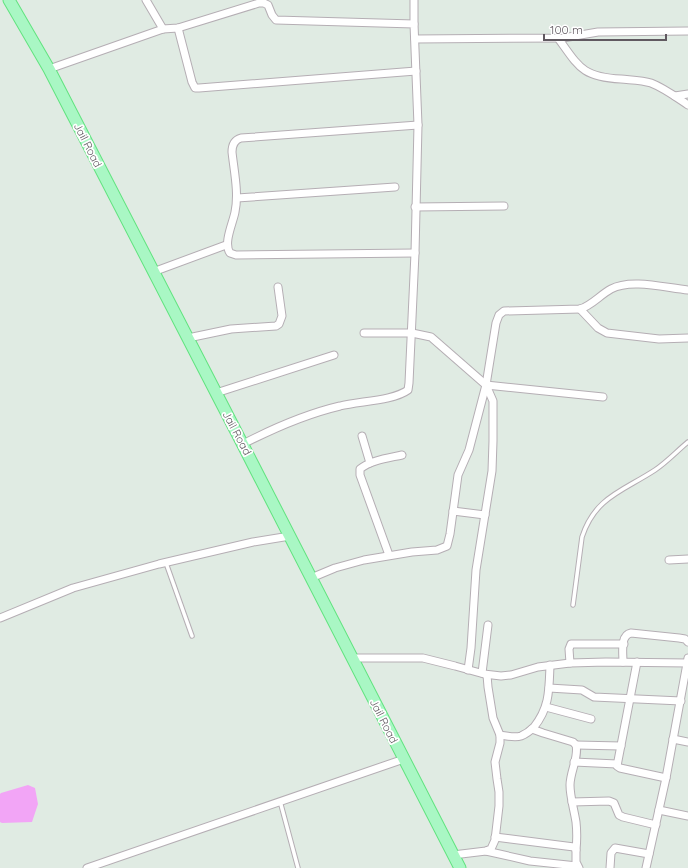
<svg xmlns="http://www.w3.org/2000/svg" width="688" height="868" viewBox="0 0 688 868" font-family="Quicksand,sans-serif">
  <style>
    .water { fill: #f2a5f6 }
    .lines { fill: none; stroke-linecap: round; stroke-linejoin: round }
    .service-casing { stroke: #b5aeb4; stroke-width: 5.5 }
    .minor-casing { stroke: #b5aeb4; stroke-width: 9 }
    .primary-casing { stroke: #61e37f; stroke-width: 13 }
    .service { stroke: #fff; stroke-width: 3.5 }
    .minor { stroke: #fff; stroke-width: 7 }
    .primary { stroke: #a9f7c4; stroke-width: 11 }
    .labels { text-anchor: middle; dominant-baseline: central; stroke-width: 3.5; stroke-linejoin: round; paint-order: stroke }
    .street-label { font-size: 11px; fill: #605960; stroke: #fff }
  </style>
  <rect width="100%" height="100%" fill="#e0ebe3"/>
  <polygon class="water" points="28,785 35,788 38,804 32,822 2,823 0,822 0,794 1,793"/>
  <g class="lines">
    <defs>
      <g id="service">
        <polyline points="166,563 192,636"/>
        <path d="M 573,605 L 582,537 C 595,497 623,491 655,470 C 667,462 677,451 688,442"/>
        <polyline points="280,801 298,868"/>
      </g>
      <g id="minor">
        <polyline points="146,0 163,29"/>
        <polyline points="414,24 414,0"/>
        <polyline points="178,28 192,82 195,88 199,88 416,71"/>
        <path d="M 558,38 C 579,67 582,77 621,79 C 630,80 642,80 651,83 C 664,88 676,97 688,105"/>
        <polyline points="415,39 563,38 598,32 688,31"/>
        <path d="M 49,69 L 163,29 L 178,28 L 259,3 L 264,3 L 268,5 L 272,15 L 276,20 L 414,24 L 418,125 L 415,253 L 409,383 L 408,390 C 393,401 358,401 340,406 C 306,414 274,428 243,444"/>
        <polyline points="675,96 688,94"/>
        <polyline points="237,198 395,187"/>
        <polyline points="415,207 504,206"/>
        <path d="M 415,253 L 236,255 L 230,253 C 223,243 233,223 235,212 C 239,193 234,171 232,152 C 232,145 234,140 241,138 L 418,125"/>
        <polyline points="153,272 226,245"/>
        <polyline points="580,309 598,328 607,333 659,339 688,338"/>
        <polyline points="364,333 412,333 431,337 486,385 493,401 493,441 492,471 476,570 471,648 468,670"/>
        <polyline points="188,338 231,329 276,326 279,324 282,316 278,287"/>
        <polyline points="486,385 603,397"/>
        <polyline points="216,393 334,355"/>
        <polyline points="362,436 370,463"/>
        <polyline points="453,511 485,515"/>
        <path d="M 389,555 L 360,475 L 360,469 C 371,460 389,458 402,455"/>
        <polyline points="669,560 688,559"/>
        <path d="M 311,578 L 335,568 L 364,560 L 412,552 L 437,550 L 447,546 L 450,534 L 458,475 L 469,450 L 486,385 L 496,323 L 499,315 L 504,311 L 580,309 C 591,306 600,295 611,289 C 631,278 666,288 688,290"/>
        <polyline points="0,618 73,588 159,564 253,542 290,536"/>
        <polyline points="352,658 423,658 455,666 484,674 501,676 511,675 538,667 570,663 606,662 688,663"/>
        <path d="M 623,662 C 623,653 620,635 631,633 L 679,638 L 685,639 L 688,642"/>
        <polyline points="637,662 617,766 620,768 666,778"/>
        <polyline points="570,663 569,649 571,644 624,644"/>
        <polyline points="482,673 488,625"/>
        <polyline points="549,688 582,690 594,697 681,701"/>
        <polyline points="546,707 591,719"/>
        <path d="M 532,729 L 543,733 L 573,742 L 576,745 C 579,757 570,772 570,785 C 570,797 574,809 576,822 C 577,831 577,840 576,850"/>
        <path d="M 500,735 C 506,736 515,738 521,736 C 526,734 531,730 534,727 C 550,707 549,689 550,665"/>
        <polyline points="673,739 688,742"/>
        <polyline points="576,745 621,746"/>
        <polyline points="574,762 617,764"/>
        <polyline points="572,802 609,801 614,803 619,815 623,817 656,825"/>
        <polyline points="659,810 688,816"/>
        <polyline points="495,837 574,847 576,850 576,862 579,868"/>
        <polyline points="486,851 530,861 577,866"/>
        <polyline points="453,855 486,851 491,849 495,840 499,806 499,792 497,779 495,762 500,743 500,735 493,718 488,687 487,675"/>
        <polyline points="87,868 404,759"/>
        <polyline points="610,868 611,853 615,848 649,854"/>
        <polyline points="646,868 666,778 688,658"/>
      </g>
      <polyline id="primary" points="9,0 49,69 244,447 460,868"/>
    </defs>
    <use href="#service" class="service-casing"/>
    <use href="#minor" class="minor-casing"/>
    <use href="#primary" class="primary-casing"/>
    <use href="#service" class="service"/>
    <use href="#minor" class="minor"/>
    <use href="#primary" class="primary"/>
  </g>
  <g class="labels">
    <g class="street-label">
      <text transform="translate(88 145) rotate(63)">Jail Road</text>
      <text transform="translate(237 433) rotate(62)">Jail Road</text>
      <text transform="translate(384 721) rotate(63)">Jail Road</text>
    </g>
  </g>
  <path d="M544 34v6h122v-6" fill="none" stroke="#605960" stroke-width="2"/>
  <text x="550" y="34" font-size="12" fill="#605960" stroke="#ffffff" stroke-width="3" paint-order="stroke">100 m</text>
</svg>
